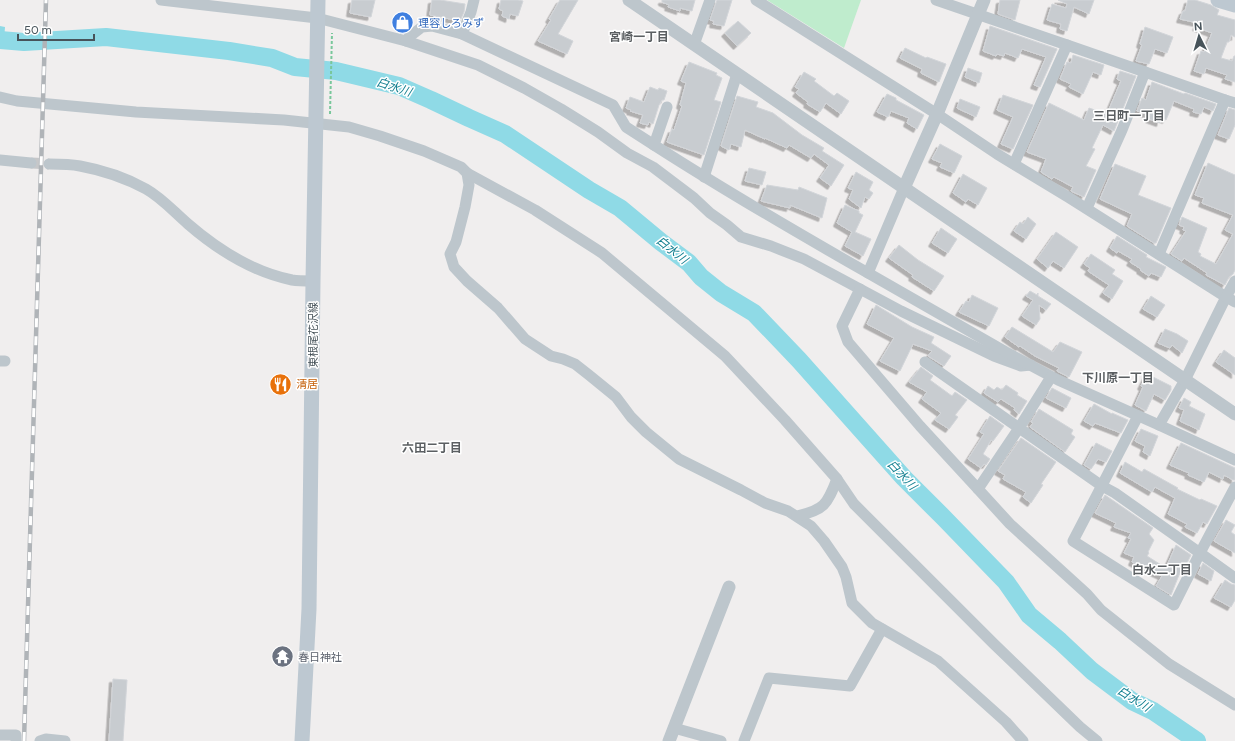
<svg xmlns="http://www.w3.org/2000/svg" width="1235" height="741" viewBox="0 0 1235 741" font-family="Figtree,'Noto Sans JP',sans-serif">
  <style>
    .green { fill: #bfeccd }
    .water { fill: #8fdae6 }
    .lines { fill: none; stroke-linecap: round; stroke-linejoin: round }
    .river { stroke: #8fdae6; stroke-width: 18 }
    .building { fill: #c8ccd0; stroke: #d2d5d9; filter: url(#shadow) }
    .minor-tunnel { stroke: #c6c7c9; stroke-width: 11; stroke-dasharray: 11 5.5; stroke-linecap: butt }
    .path { stroke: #79c79b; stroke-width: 2; stroke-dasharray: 3 2; stroke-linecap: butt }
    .minor { stroke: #bdc6cc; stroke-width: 11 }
    .tertiary { stroke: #bdc6cc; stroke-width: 13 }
    .secondary { stroke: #bdc8d1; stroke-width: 15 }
    .rail-casing { stroke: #b0b4b8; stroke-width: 4.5 }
    .rail { stroke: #fff; stroke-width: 3; stroke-dasharray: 9; stroke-linecap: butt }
    .labels { text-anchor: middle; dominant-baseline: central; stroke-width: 3; stroke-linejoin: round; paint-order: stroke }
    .shop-label { font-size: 11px; fill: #366cbe; stroke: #fff; text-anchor: start }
    .street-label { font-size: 11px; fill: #47535a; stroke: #fff }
    .food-label { font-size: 11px; fill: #c56008; stroke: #fff; text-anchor: start }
    .worship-label { font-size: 11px; fill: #5b616d; stroke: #fff; text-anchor: start }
    .neighbourhood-label { font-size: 12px; font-weight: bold; fill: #5b5f62; stroke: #fff }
    .water-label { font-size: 12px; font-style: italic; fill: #158091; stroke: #fff }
  </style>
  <defs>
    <filter id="shadow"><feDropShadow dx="-3.5" dy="3.5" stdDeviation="0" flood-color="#0004"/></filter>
  </defs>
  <rect width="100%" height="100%" fill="#f0eeee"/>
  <polygon class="green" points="767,0 861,0 844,48"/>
  <polygon class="water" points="0,26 5,27 4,40 2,47 0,47"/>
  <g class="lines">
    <polyline class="river" points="0,40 24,42 106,37 229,51 272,58 295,67 336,71 399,86 431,100 469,118 505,134 589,190 620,208 661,242 689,263 701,277 721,293 754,313 799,360 904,478 944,518 1006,582 1029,615 1060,641 1092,671 1132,701 1153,711 1197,741"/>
  </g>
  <g class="building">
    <polygon points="352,0 375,0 371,17 350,13"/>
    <polygon points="432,0 440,0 465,4 464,12 460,21 430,15"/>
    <polygon points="501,0 518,0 523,1 518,16 510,14 509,19 502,16 503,11 499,9"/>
    <polygon points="560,0 578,0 558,34 573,41 567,54 538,41 551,20 549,19"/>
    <polygon points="662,0 695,0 692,11 680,8 680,11 668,7 669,5 662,2"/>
    <polygon points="717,0 732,0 724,26 713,24 714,21 710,20"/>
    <polygon points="1000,0 1020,0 1015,20 998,14"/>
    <polygon points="1058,0 1094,0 1089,14 1074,7 1067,31 1060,29 1061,24 1047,20 1052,4 1066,8 1067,4"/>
    <polygon points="1188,0 1195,0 1211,5 1219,10 1217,15 1235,20 1235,37 1231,35 1229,42 1227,42 1221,58 1232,61 1234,56 1235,56 1235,82 1225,79 1227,75 1206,68 1204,74 1194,71 1201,51 1204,52 1212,33 1196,27 1198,23 1180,19 1183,11 1185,11"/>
    <polygon points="738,21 751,33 737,46 725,33"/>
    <polygon points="990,26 1057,49 1040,87 1034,85 1046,57 1022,49 1018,58 1005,53 1004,56 997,54 996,56 983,51"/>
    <polygon points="1145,27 1173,37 1167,53 1155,49 1149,64 1136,61 1142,45 1140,44"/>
    <polygon points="905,48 926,58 927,57 946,64 939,82 921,73 922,69 900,58"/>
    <polygon points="1073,55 1104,65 1101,75 1093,72 1083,94 1069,87 1071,84 1060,79 1067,62 1071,63"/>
    <polygon points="689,62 717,73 716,75 722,78 714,100 721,102 704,155 667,142 672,129 674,130 682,106 680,105 686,83 681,81"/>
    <polygon points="968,68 982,73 979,83 965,77"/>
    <polygon points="1120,71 1136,76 1114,131 1103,125 1092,148 1095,149 1086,166 1096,170 1084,197 1071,191 1073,187 1054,177 1052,179 1041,172 1046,159 1027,152 1049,103 1084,120 1089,108 1107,114 1121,81 1117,79"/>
    <polygon points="804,72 816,79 814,81 834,96 837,93 849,101 841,114 826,103 820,112 807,104 808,102 796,93 799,89 795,87"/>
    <polygon points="1152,82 1184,94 1185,93 1216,104 1213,111 1204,107 1201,114 1193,112 1194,109 1174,101 1166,120 1161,118 1160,123 1149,119 1150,115 1137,111 1142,98 1146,100"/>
    <polygon points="650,87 658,90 659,88 667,91 664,100 662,100 659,105 653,124 649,122 648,125 640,123 643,115 630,111 631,110 626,108 630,97 644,102"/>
    <polygon points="887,94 896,98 896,100 898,101 924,115 917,129 907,123 909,118 891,111 888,117 877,112"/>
    <polygon points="1003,95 1033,105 1013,149 1001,144 1013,117 997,110"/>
    <polygon points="737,96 758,102 756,107 773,113 802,135 824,148 822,151 844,165 831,186 820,178 829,165 814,154 811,158 789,145 787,148 765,138 765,139 745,130 741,147 731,144 729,150 721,146"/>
    <polygon points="960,99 980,107 976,117 957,108"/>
    <polygon points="1229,108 1235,110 1235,125 1229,139 1218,135"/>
    <polygon points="940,144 962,156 954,173 940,167 942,163 932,159"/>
    <polygon points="1208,163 1235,175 1235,270 1233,274 1229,277 1225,285 1206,275 1207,273 1184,258 1182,261 1171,254 1186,231 1183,230 1184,227 1179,225 1182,217 1207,228 1198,252 1201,254 1200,256 1216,264 1233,234 1225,230 1233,215 1202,203 1204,198 1195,195"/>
    <polygon points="1115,164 1146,176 1138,195 1171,208 1156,243 1154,243 1127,226 1132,214 1100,199"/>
    <polygon points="749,168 766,172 762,185 745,181"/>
    <polygon points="856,172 873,182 869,190 873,193 869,199 865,197 861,208 849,199 853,190 848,188"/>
    <polygon points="963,174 987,188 978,205 968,199 966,202 953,193"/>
    <polygon points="767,185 798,190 799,187 827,198 822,218 790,205 790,208 761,201"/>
    <polygon points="845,205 859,211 859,213 863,215 855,232 871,239 863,256 845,246 852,232 837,223"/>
    <polygon points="1028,217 1036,224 1026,239 1014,231 1020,222 1023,224"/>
    <polygon points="941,228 957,239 948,253 932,243"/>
    <polygon points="1056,232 1078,247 1064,268 1053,261 1048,268 1037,259"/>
    <polygon points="1117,236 1147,255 1146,257 1166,267 1161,277 1151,273 1149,276 1140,270 1141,269 1130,262 1132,259 1118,251 1117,253 1110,248"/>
    <polygon points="899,245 918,260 944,276 934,291 912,277 913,275 889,258"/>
    <polygon points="1091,254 1115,270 1112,274 1123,281 1112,299 1103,293 1109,285 1088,271 1090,268 1084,264"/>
    <polygon points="1030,291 1037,295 1038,293 1038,296 1051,304 1046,310 1039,305 1040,319 1036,325 1022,316 1033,300 1026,296"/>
    <polygon points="972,295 998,308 989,326 959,312 966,301 969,302"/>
    <polygon points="1151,296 1165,305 1157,317 1143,309"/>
    <polygon points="876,305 912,327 934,337 931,343 951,356 944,366 928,356 932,351 913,344 900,371 880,361 894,338 867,324"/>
    <polygon points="1012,327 1053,352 1060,342 1082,352 1069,377 1057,371 1059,368 1035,356 1020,346 1019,347 1005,337"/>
    <polygon points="1165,329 1177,334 1188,341 1182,353 1172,345 1170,348 1158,343"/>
    <polygon points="1224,350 1235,358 1235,375 1216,362"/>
    <polygon points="921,367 933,376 930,380 952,396 955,392 967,400 955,415 958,417 949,429 935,420 941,413 922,399 927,392 909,382"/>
    <polygon points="1147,374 1171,386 1171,390 1165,400 1154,394 1146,411 1135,405 1143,387 1141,386"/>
    <polygon points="1006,385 1018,393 1017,395 1027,401 1019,414 1014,410 1015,408 1001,399 998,402 984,393 988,386 994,390 997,387 1002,390"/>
    <polygon points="1052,388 1071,398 1066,408 1046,398"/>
    <polygon points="1184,398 1191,402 1189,406 1205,414 1199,430 1180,421 1184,410 1179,408"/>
    <polygon points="1094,404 1112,414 1112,413 1128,420 1121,433 1095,423 1093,426 1084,421"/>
    <polygon points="1039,409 1073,430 1071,434 1075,437 1065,452 1030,427 1033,423 1031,422"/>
    <polygon points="990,416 1004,426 993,441 991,440 983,454 990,459 986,465 984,464 981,468 968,459 984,434 980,432"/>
    <polygon points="1141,429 1158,436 1150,456 1143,452 1145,446 1135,441"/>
    <polygon points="1021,438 1056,462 1041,484 1043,485 1031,503 1023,497 1026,492 1003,479 1005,475 998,471"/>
    <polygon points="1096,443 1112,451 1106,462 1098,459 1091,469 1084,465"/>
    <polygon points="1181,443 1235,468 1235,480 1233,480 1224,475 1223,479 1209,472 1204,482 1188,475 1189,473 1170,465"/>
    <polygon points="1125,462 1142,472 1144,469 1178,488 1177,489 1200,500 1201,499 1217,506 1207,524 1203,522 1197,533 1185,527 1187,524 1168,514 1175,498 1155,487 1152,492 1120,473"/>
    <polygon points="1105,495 1153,528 1149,534 1154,540 1148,552 1149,553 1147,556 1166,568 1176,545 1191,555 1183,571 1181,570 1171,595 1156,586 1162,576 1132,562 1134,557 1124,553 1131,539 1128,538 1131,533 1114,527 1116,523 1095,513"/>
    <polygon points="1226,520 1235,525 1231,532 1235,535 1235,553 1214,541"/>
    <polygon points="1203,563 1214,571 1211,581 1198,574"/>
    <polygon points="1225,580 1231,584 1235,585 1235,600 1231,607 1214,598"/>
    <polygon points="113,679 127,680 123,741 109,741"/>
  </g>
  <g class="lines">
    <polyline class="minor-tunnel" points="31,163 49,164"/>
    <polyline class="path" points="330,114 332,33"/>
    <g class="minor">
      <polyline points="161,0 317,18 406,41 409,37 422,27 432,26 462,34 613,105 626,127 654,145"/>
      <polyline points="756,0 937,114 997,154 1068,197 1226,297 1185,380 1159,425 1235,460"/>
      <polyline points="936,0 1067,45"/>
      <polyline points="462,34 471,12 474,0"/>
      <polyline points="406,41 478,65 524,88 561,109 598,132 627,153 653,167 694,198 710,213 727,225 741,237 771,246 804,259 901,311 994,356 1021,366 1031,365"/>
      <polyline points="694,45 710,0"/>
      <polyline points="0,97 17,101 136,112 284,120 349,127 380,136 424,151 461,167 467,173 469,185 465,207 456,242 450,254 454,267 467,281 498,308 525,339 551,356 563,359 575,364 589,375 616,397 631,417 646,432 679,459 741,490 765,503 788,511 811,526 824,541 842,567 846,577 852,603 872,623 938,661 1006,722 1023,741"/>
      <path d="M 667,107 L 654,145 C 724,190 796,232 868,273"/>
      <polyline points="0,160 31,163"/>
      <path d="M 49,164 C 59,164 70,164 80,166 C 102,170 126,178 146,189 C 162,198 174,212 188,224 C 218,250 253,272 292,280 C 298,281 306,281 313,281"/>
      <polyline points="1014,164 1067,45 1145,72"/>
      <polyline points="467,173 535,210 602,253 725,356 785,420 837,479 854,504 994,644 1080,727 1097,741"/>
      <polyline points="704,177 737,74"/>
      <polyline points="904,188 868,273 1006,352 1058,380 1159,425"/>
      <polyline points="1087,208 1122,130 1145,72 1225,100"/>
      <polyline points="1159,254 1225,100 1235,103"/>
      <polyline points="1235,281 1226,297 1235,302"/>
      <polyline points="860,289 842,326 848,342 920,426 978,489 1019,428 925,362"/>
      <polyline points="0,361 5,361"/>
      <polyline points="1051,377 1019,428 1102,486 1115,493 1200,553 1235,487"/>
      <polyline points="1138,416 1073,541 1174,605 1200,553 1235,578"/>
      <polyline points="978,489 1010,524 1087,594 1101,610 1169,664 1235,705"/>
      <path d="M 797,516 C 824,510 827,505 837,479"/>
      <polyline points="674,728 721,741"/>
      <polyline points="0,735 16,735 16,741"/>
      <polyline points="40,741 46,739 65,741"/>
      <polyline points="744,741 769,678 850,686 882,629"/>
    </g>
    <g class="tertiary">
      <polyline points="629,0 1235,414"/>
      <polyline points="904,188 937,114 984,0"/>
      <polyline points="669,741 729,587"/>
    </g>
    <g class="secondary">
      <polyline points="1218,0 1235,5"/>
      <polyline points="302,741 309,609 313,281 318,0"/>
    </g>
    <defs>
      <polyline id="rail" points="24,741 46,0"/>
    </defs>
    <use href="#rail" class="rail-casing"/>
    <use href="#rail" class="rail"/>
  </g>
  <defs>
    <symbol id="shop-disc" viewBox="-11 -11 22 22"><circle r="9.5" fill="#3f7fe0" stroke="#fff"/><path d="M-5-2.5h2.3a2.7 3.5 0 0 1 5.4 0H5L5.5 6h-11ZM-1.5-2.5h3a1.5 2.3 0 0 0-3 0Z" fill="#fff"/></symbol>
    <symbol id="restaurant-disc" viewBox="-11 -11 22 22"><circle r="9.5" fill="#e8710a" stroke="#fff"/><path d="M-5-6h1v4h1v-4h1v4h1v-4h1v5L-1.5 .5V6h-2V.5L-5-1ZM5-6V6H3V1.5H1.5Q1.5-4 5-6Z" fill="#fff"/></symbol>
    <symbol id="temple-disc" viewBox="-11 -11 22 22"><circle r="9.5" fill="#6b7280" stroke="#fff"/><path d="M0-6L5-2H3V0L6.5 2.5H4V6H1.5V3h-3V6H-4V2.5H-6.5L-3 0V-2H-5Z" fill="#fff"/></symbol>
  </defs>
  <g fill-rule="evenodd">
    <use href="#shop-disc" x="390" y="10" width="25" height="25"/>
    <use href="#restaurant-disc" x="268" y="372" width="25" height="25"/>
    <use href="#temple-disc" x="270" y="644" width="25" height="25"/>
  </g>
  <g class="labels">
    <g class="shop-label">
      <text x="418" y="23">理容しろみず</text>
    </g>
    <g class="street-label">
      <text transform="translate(313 335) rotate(-90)">東根尾花沢線</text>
    </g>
    <g class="food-label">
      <text x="296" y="384">清居</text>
    </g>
    <g class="worship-label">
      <text x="298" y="657">春日神社</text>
    </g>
    <g class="neighbourhood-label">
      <text x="639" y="37">宮崎一丁目</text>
      <text x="1129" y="116">三日町一丁目</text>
      <text x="1118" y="378">下川原一丁目</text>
      <text x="432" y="448">六田二丁目</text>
      <text x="1162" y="570">白水二丁目</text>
    </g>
    <g class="water-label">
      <text transform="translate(394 87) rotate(18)">白水川</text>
      <text transform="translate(672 250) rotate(39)">白水川</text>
      <text transform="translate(902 475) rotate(47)">白水川</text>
      <text transform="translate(1134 699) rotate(32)">白水川</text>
    </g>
  </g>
  <g transform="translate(1199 36) rotate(355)" stroke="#ffffff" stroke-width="3" paint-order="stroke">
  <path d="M0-3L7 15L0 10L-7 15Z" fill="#47535a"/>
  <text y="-6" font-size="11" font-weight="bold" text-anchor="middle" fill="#47535a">N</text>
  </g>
  <path d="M18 34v6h76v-6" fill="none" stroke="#47535a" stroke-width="2"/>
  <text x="24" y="34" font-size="12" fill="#47535a" stroke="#ffffff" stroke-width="3" paint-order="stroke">50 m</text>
</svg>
